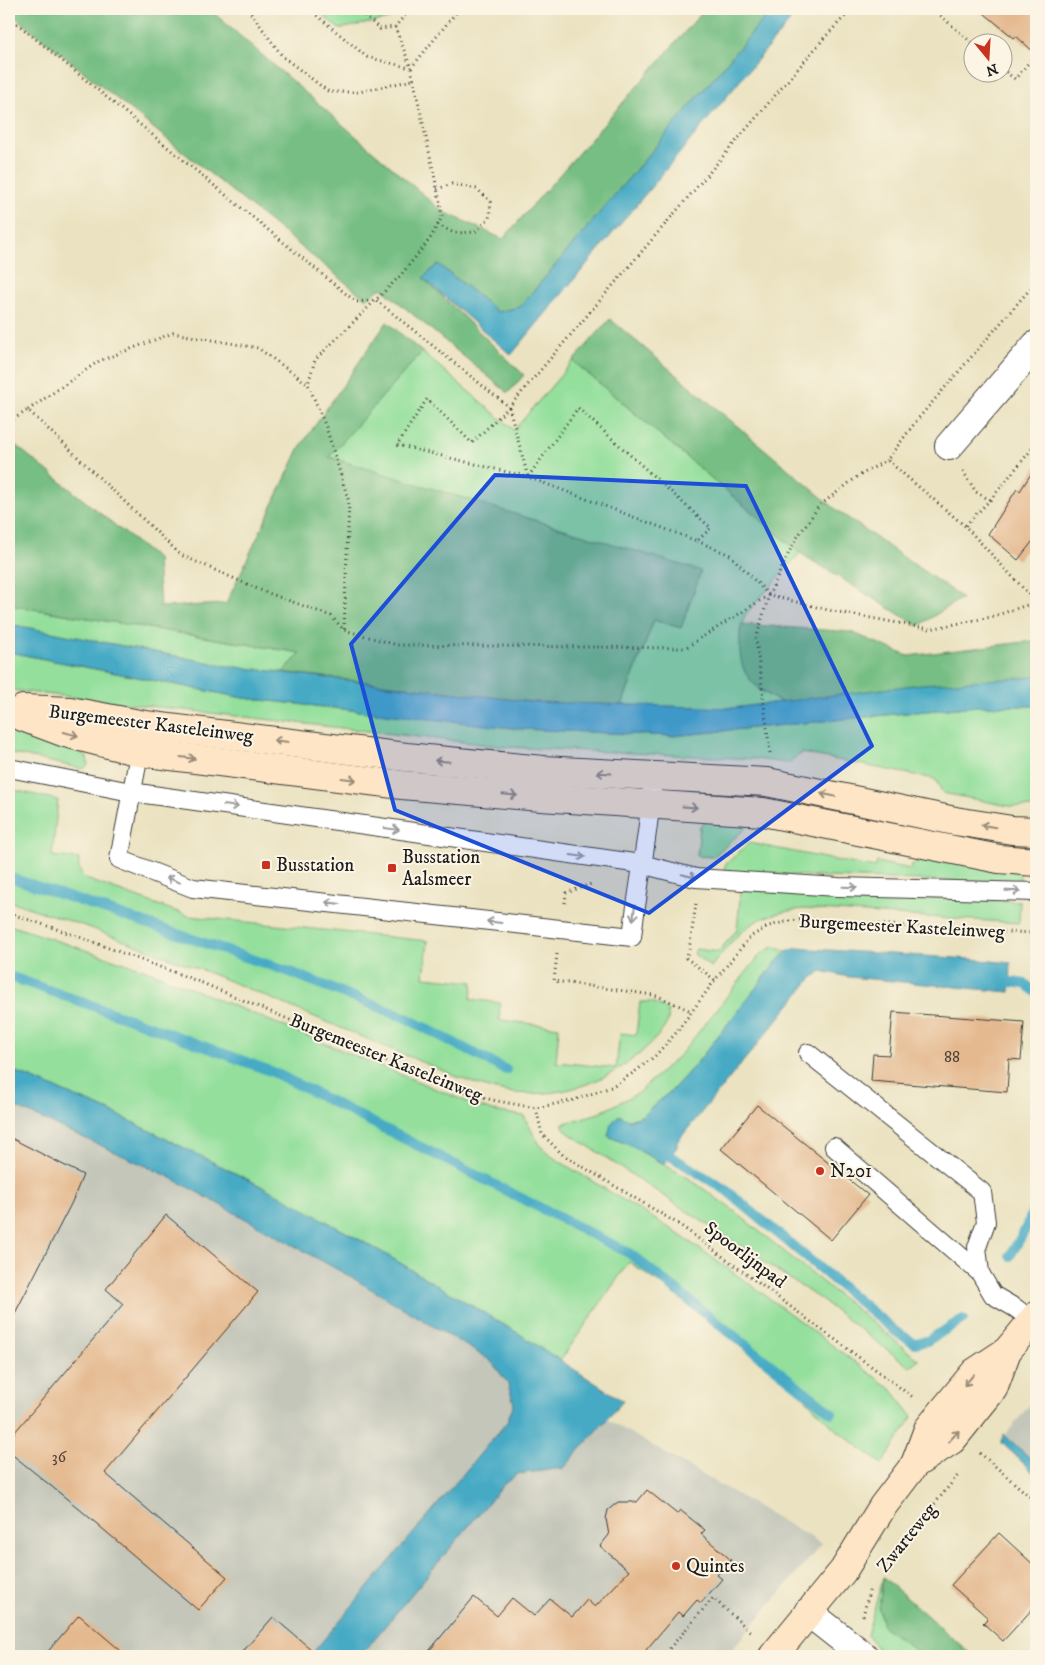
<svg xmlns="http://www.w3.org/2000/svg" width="1045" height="1665" viewBox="0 0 1045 1665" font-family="'IM FELL DW Pica',serif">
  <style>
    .industrial { fill: #c3c6b9 }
    .green { fill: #93df9b; stroke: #587e5c }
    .forest { fill: #76be83; stroke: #496d50 }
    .water { fill: #46aac5; stroke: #316370 }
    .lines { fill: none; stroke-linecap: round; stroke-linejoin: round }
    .stream { stroke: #46aac5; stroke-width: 10 }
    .building { fill: #e4b990 }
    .lane-casing { stroke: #3b3a35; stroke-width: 20 }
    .street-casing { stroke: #3b3a35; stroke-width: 30 }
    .secondary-casing { stroke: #3b3a35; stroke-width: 30 }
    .path { stroke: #3b3a35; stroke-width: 3; stroke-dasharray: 1 4; stroke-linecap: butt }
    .lane { stroke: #fff; stroke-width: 18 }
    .street { stroke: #fff; stroke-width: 28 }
    .secondary { stroke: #fde5c5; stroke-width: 28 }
    .oneway { stroke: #988b79 }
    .oneway2 { stroke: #999 }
    .marked { fill: #1d4ed8; fill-opacity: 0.2; stroke: #1d4ed8; stroke-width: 4; stroke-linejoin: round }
    .poi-dot { fill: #c8321e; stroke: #fcf5e5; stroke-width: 2 }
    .labels { text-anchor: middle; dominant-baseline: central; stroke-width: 4; stroke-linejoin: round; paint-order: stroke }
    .number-label { font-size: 16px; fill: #4e4339 }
    .street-label { font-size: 19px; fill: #1c1c1c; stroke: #fcf5e5 }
    .poi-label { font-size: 19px; fill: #1c1c1c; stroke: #fcf5e5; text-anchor: start }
  </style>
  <rect width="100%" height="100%" fill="#fcf5e5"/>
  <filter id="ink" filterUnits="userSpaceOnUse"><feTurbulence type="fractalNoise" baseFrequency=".02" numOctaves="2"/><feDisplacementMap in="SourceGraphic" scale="10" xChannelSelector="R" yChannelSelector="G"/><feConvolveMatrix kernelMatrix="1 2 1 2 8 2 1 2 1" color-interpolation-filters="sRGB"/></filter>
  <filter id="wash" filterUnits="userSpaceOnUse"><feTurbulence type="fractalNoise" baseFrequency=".0096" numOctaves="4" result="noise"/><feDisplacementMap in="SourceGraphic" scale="20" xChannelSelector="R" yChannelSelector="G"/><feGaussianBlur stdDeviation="1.12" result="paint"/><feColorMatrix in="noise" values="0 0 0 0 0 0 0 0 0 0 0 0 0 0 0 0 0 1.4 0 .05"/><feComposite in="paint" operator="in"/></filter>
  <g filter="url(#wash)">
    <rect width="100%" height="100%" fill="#eae2c0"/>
    <g class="industrial">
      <polygon points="9,1096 251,1207 563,1394 822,1544 726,1656 9,1656"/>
      <polygon points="1036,1397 1036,1467 1003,1438"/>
    </g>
    <g class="green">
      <polygon points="316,9 397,9 389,19 339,29"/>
      <polygon points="422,352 514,430 573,361 800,553 745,615 740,631 758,689 780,702 733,708 622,705 654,620 681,628 688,608 328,456"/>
      <polygon points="9,605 301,653 283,672 227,666 9,624"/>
      <polygon points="9,652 243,698 521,729 672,736 977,706 1036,706 1036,808 1009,806 943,793 935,779 802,753 788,763 756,759 507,747 18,691 9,689"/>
      <polygon points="9,728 75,749 87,757 88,765 84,769 9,753"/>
      <path d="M 9,789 L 58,800 L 52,856 L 79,859 C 78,868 79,873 86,879 L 189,916 L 428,941 L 424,977 L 473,982 L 471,999 L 500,1003 L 499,1020 L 559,1027 L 556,1062 L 616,1068 L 620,1033 L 636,1035 L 640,1002 L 651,1002 L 666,1008 C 673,1019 663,1030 656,1038 C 616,1082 555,1103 496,1090 C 487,1088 477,1084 467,1081 L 215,975 L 91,928 L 9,901 Z"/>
      <polygon points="707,820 748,821 747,827 713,857 697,856 700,827"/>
      <polygon points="749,843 875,868 877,862 910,869 911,865 928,856 1020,871 1020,883 825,877 724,871 725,865"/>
      <path d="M 741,889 L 830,894 L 1020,901 L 1019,923 L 804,909 C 753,914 741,929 711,967 L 694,954 L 696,949 L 718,952 L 737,930 Z"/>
      <polygon points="9,925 149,971 465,1101 492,1111 524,1116 539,1145 554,1158 671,1229 754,1287 891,1389 913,1417 882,1464 832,1426 761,1353 629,1262 560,1361 521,1335 380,1251 279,1195 110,1111 9,1069"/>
      <polygon points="774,946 787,952 778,960 696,1064 674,1088 644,1114 639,1117 628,1120 608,1136 631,1146 690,1179 734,1211 919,1360 910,1367 820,1299 567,1132 562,1124 599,1113 638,1093 681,1054 761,954"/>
      <polygon points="883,1577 879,1609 883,1626 923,1656 883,1656 867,1635"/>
    </g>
    <g class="forest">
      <polygon points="9,9 209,9 442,211 503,239 705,9 772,9 520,307 498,312 438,264 423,278 524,375 508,393 381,288 366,299 9,12"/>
      <polygon points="610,319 838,511 962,598 918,626 800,553 573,361"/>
      <polygon points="387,322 422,352 329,457 701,571 681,628 654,620 622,705 533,702 283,672 301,653 9,605 9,440 157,559 160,607 226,604 300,447"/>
      <path d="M 742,624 L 851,632 L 908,656 L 1032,641 L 1036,643 L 1036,677 L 780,702 C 757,688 740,678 740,648 C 740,639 739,632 742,624 Z"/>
      <polygon points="883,1577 973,1656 923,1656 883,1626 879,1609"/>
    </g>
    <g class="water">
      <polygon points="772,9 800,9 511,355 423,278 438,264 498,312 520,307"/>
      <polygon points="9,624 227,666 533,702 733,708 922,684 1036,677 1036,706 977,706 672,736 521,729 243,698 9,652"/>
      <polygon points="797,948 971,959 1011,963 1010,992 849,977 821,971 811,979 677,1142 677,1147 664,1164 631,1146 608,1136 611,1124 619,1115 628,1120 639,1117 644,1114 674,1088 696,1064 778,960 787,952"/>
      <polygon points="9,1069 110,1111 279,1195 380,1251 521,1335 623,1401 564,1468 517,1474 503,1485 360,1656 310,1656 507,1422 514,1403 507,1382 490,1360 351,1277 168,1176 9,1104"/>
      <polygon points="1003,1434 1036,1463 1036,1475 1002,1443"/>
    </g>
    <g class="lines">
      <g class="stream">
        <polyline points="9,877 290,972 406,1018 506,1070"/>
        <polyline points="9,976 152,1027 273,1072 629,1253 832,1413"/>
        <polyline points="998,980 1025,984 1036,992"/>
        <polyline points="661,1147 667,1154 726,1190 896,1332 915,1343 927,1341 963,1319"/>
        <polyline points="1010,1256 1025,1230 1036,1204"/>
      </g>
    </g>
    <g id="blocks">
      <g class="building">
        <polygon points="979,9 1036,9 1036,54 1016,36 1014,38"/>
        <polygon points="1036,466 1036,537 1018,560 988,534 1017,489 1020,491"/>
        <polygon points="893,1012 1024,1022 1021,1060 1009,1059 1007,1092 871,1081 873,1054 889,1055"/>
        <polygon points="757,1105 868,1195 831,1240 721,1149"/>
        <polygon points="9,1137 83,1175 72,1202 9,1325"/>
        <polygon points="166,1215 258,1292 105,1473 227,1577 198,1610 77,1507 9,1452 9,1439 123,1304 106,1289"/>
        <polygon points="647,1490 677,1514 680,1510 705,1530 701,1534 731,1560 717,1575 722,1579 701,1603 697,1600 683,1616 678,1612 641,1656 425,1656 474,1597 497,1616 512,1598 534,1616 550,1599 572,1617 587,1600 595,1607 629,1571 600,1546 609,1535 606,1519 608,1510 618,1502 637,1502"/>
        <polygon points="999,1533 1036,1567 1036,1605 1003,1641 983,1623 988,1618 951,1585"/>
        <polygon points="79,1615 127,1656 44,1656"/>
        <polygon points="273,1617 319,1656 239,1656"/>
      </g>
    </g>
  </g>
  <g filter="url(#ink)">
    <use href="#blocks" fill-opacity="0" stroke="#3b3a35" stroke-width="1"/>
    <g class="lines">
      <defs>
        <g id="lane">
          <path d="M 141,744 L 119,859 L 193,888 L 632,937 C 638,883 650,829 653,775"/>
          <polyline points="9,768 131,792 641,864 696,878 838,887 1036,892"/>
          <polyline points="808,1053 982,1192 986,1222 977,1247 980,1273 993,1295 1017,1309 1032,1321"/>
          <polyline points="834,1147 980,1273"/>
        </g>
        <g id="street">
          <polyline points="949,446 1036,345"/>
          <polyline points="808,1612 864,1656"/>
        </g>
        <g id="secondary">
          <polyline points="23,709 70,711 145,725 406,757 543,770 767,782 955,821 1012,830 1036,831"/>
          <polyline points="9,712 65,733 139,752 402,785 541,797 763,812 999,859 1036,862"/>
          <polyline points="915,1464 952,1440 993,1389 1007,1351"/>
          <polyline points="773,1656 843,1571 883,1506 915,1464 928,1429 975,1372 1007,1351 1036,1316"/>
        </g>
      </defs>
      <use href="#lane" class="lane-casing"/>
      <use href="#street" class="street-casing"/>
      <use href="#secondary" class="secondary-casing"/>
      <g class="path">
        <polyline points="248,9 283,57 329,92 359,92 413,80"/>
        <polyline points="309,9 367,57 410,68"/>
        <polyline points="357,9 380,29 395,27 410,9"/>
        <polyline points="933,9 972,43"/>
        <polyline points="9,17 356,302 376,300 509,407 528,477 697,541 711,528 578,408 528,477 397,445 427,399 472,443 509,407 825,37 852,9"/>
        <polyline points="411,68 459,9"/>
        <polyline points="1002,69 1015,79 1036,54"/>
        <polyline points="437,189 452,184 477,189 491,202 489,219 475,232 454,233 438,225"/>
        <polyline points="28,410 99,361 173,333 258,348 308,384"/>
        <polyline points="9,422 28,410 181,555 260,590 331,616 344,630 397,645 685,648 769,595"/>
        <polyline points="963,471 976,492 990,500 965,526 1036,602"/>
        <polyline points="990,500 1036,444"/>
        <polyline points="965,526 887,460 917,420 1036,282"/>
        <polyline points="697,541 730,555 769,595 828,610 930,629 991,617 1036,602"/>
        <polyline points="344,629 349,502 326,427 308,384 315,360 400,276 430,239 442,217 440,202 411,68 395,27"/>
        <polyline points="770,753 756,639 769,595 794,542 819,506 857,477 887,460"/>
        <polyline points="727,855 741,842"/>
        <polyline points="565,903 566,893 591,884"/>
        <polyline points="696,904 689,950 686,958 715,980"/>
        <polyline points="9,913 77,936 200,982 444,1085 492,1100 536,1108 574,1100 611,1087 633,1073 654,1057 676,1033 715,980 750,937 769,926 789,921 806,919 958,930 1036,933"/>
        <polyline points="557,954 554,981 653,995 660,997 691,1011"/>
        <polyline points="536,1108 542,1134 563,1155 680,1225 914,1398"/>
        <polyline points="980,1453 1036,1502"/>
        <polyline points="887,1562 959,1474"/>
        <polyline points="863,1616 870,1588"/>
        <polyline points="663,1656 713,1598 752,1633"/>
      </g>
      <use href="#lane" class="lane"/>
      <use href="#street" class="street"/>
      <use href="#secondary" class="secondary"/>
    </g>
    <defs><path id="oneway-shaft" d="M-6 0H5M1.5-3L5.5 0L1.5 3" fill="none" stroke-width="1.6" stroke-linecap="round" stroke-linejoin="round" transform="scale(1.25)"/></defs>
    <g class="oneway">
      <use href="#oneway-shaft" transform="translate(71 734) rotate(15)"/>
      <use href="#oneway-shaft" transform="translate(281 741) rotate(-173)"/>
      <use href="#oneway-shaft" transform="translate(188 758) rotate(7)"/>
      <use href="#oneway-shaft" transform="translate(442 761) rotate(-175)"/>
      <use href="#oneway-shaft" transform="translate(604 773) rotate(-177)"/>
      <use href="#oneway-shaft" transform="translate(349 779) rotate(7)"/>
      <use href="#oneway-shaft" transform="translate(510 795) rotate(5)"/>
      <use href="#oneway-shaft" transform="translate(828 795) rotate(-168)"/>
      <use href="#oneway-shaft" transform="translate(690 807) rotate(4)"/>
      <use href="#oneway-shaft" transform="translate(988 826) rotate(-171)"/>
      <use href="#oneway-shaft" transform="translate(969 1380) rotate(130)"/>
      <use href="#oneway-shaft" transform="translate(954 1436) rotate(-47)"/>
    </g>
    <g class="oneway2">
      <use href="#oneway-shaft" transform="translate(231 806) rotate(8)"/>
      <use href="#oneway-shaft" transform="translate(392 829) rotate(8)"/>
      <use href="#oneway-shaft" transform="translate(578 856) rotate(8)"/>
      <use href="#oneway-shaft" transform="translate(689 876) rotate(13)"/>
      <use href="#oneway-shaft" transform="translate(173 880) rotate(-159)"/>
      <use href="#oneway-shaft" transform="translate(850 887) rotate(2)"/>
      <use href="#oneway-shaft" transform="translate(1013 891) rotate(2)"/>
      <use href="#oneway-shaft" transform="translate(333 903) rotate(-173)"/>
      <use href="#oneway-shaft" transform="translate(634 913) rotate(97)"/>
      <use href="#oneway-shaft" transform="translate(494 922) rotate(-173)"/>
    </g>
  </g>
  <path class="marked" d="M 495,475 L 746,486 L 872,746 L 649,913 L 395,810 L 351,644 Z"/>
  <g class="poi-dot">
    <rect x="261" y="860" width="10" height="10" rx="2.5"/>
    <rect x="387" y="863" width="10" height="10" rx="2.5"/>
    <circle cx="820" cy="1171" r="5"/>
    <circle cx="676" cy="1566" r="5"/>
  </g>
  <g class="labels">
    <g class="number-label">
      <text x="952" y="1057">88</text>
      <text x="59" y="1457">36</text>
    </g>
    <g class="street-label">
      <text transform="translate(151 724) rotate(7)">Burgemeester Kasteleinweg</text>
      <text transform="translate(902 927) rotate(3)">Burgemeester Kasteleinweg</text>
      <text transform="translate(386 1058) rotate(22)">Burgemeester Kasteleinweg</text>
      <text transform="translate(745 1255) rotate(37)">Spoorlijnpad</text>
      <text transform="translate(907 1538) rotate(-51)">Zwarteweg</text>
    </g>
    <g class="poi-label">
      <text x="402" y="857">Busstation<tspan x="402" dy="22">Aalsmeer</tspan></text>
      <text x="276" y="865">Busstation</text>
      <text x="830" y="1171">N201</text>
      <text x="686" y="1566">Quintes</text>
    </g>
  </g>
  <rect width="1045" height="1665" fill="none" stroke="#fcf5e5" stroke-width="30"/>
  <g transform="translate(988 58) rotate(162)"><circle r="24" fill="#fcf5e5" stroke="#a29e95"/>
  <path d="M0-4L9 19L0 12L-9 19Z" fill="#c8321e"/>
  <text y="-8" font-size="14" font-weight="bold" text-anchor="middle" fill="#1c1c1c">N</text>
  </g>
</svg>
